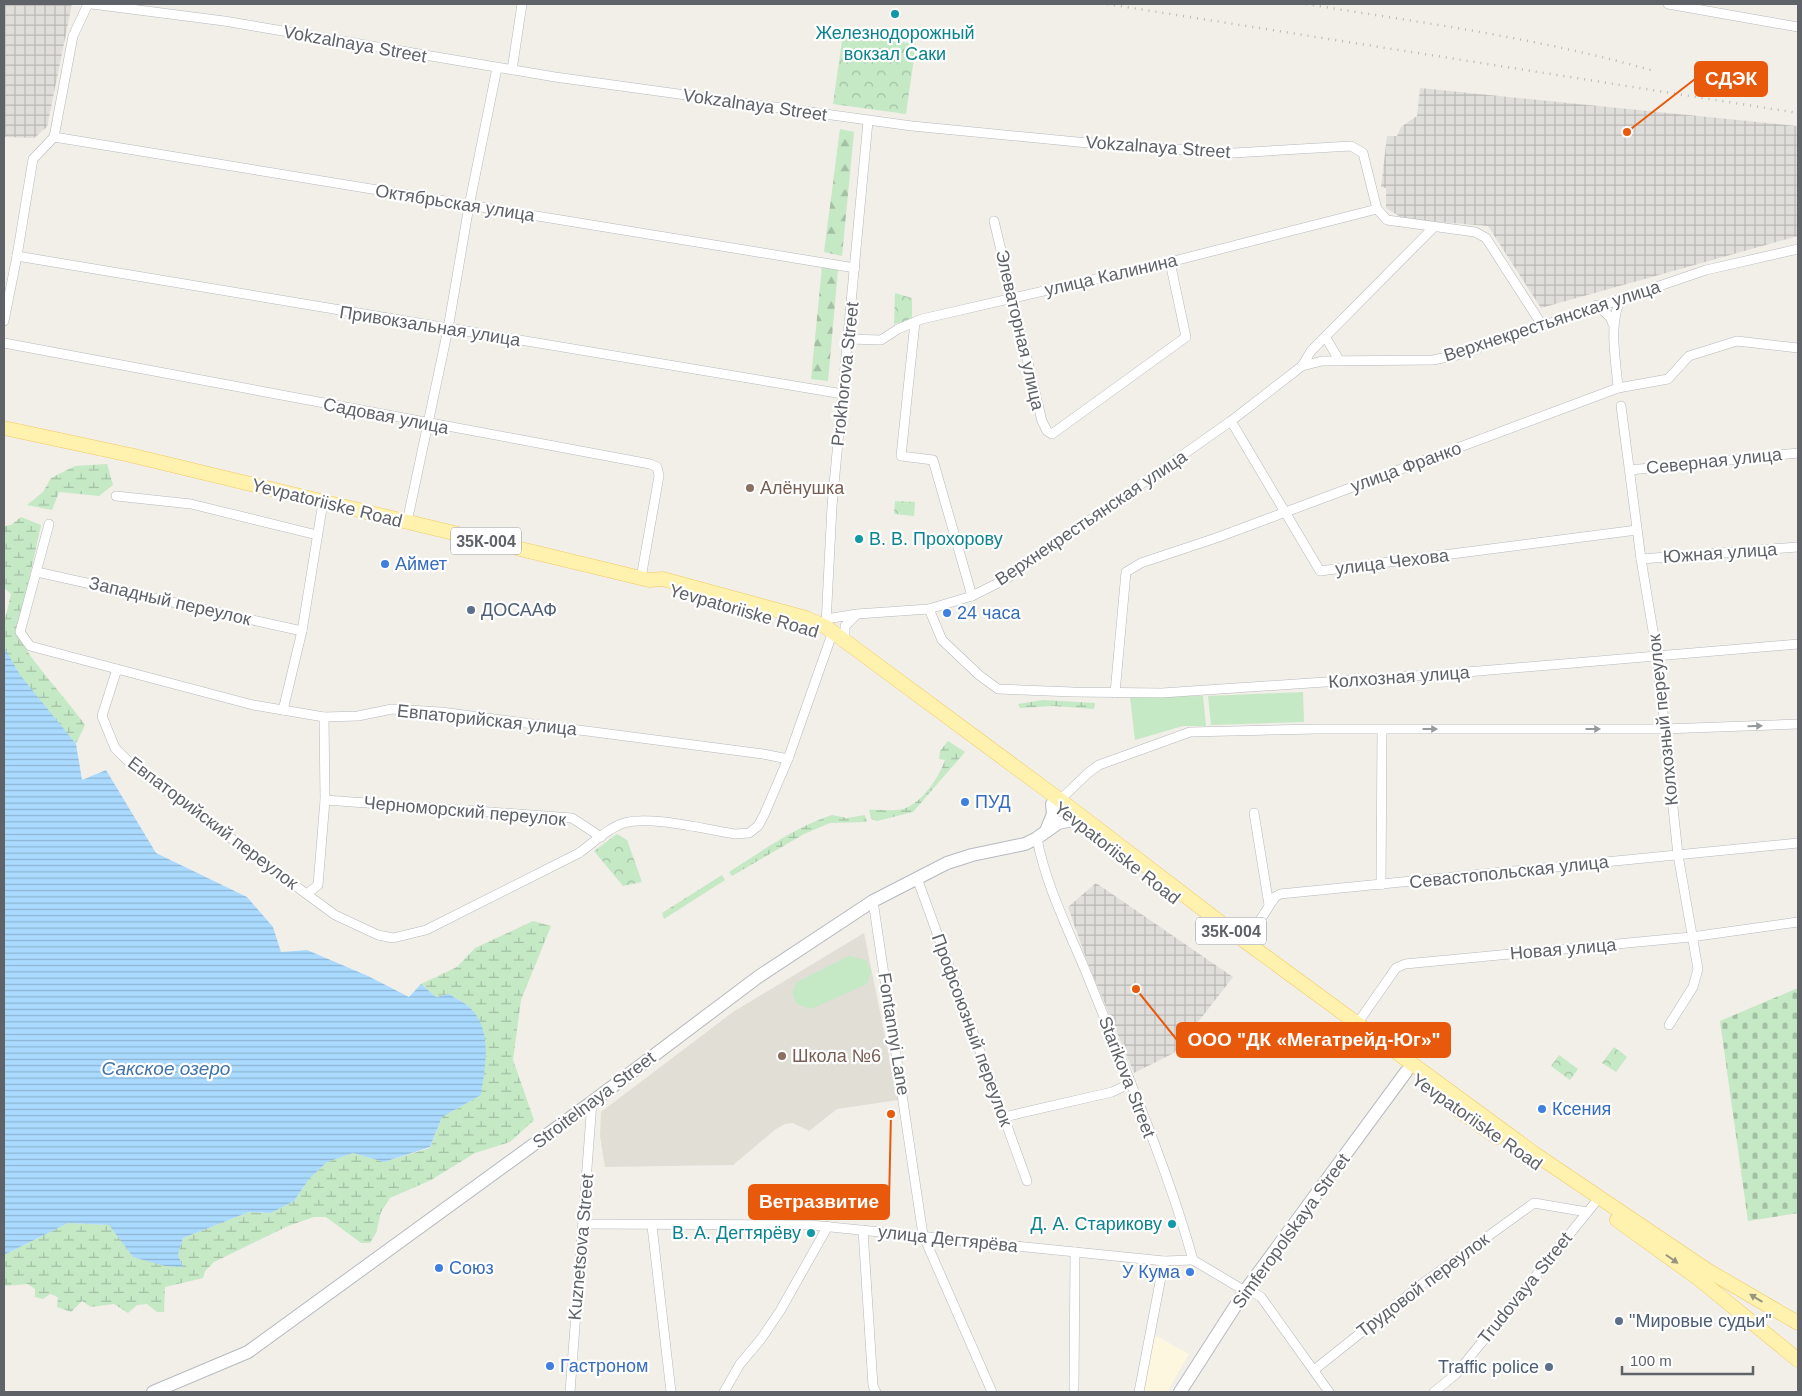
<svg xmlns="http://www.w3.org/2000/svg" width="1802" height="1396" viewBox="0 0 1802 1396" font-family="Arial,sans-serif">
  <style>
    .commercial { fill: #fef7e0 }
    .industrial { fill: url(#industrial-grid) }
    .education { fill: #e1ded6 }
    .grass { fill: #c5e8c5 }
    .forest { fill: url(#forest-firs) }
    .wetland { fill: url(#wetland-marsh) }
    .cemetery { fill: url(#cemetery-stones) }
    .park { fill: url(#park-crowns) }
    .water { fill: url(#water-rules) }
    .lines { fill: none; stroke-linecap: round; stroke-linejoin: round }
    .street-casing { stroke: #b5b8bc; stroke-width: 10 }
    .secondary-casing { stroke: #b6babf; stroke-width: 14 }
    .primary-casing { stroke: #f2c960; stroke-width: 15 }
    .street { stroke: #fff; stroke-width: 9 }
    .secondary { stroke: #fff; stroke-width: 12 }
    .primary { stroke: #fff2af; stroke-width: 14 }
    .rail { stroke: #b6b7b8; stroke-width: 2.5; stroke-dasharray: 1 6; stroke-linecap: butt }
    .oneway { fill: #979a9d }
    .oneway2 { fill: #979581 }
    .culture-dot { fill: #0f9aa8; stroke: #fff; stroke-width: 2 }
    .education-dot { fill: #8d6e63; stroke: #fff; stroke-width: 2 }
    .shop-dot { fill: #3f7fe0; stroke: #fff; stroke-width: 2 }
    .service-dot { fill: #5c6f8a; stroke: #fff; stroke-width: 2 }
    .labels { text-anchor: middle; dominant-baseline: central; stroke-width: 4.5; stroke-linejoin: round; paint-order: stroke }
    .shield { fill: #fff; stroke: #8f9295; stroke-width: 1 }
    .shield-label { font-size: 16px; font-weight: bold; fill: #5f6368 }
    .culture-label { font-size: 18px; fill: #0d838f; stroke: #fff; text-anchor: end }
    .street-label { font-size: 18px; fill: #5f6368; stroke: #fff }
    .education-label { font-size: 18px; fill: #785e54; stroke: #fff; text-anchor: start }
    .shop-label { font-size: 18px; fill: #366cbe; stroke: #fff; text-anchor: start }
    .service-label { font-size: 18px; fill: #4e5e75; stroke: #fff; text-anchor: start }
    .water-label { font-size: 19px; font-style: italic; fill: #4174aa; stroke: #fff }
    .leader { fill: none; stroke: #e8590c; stroke-width: 2 }
    .callout-dot { fill: #e8590c; stroke: #fff; stroke-width: 2 }
    .callout { fill: #e8590c; stroke: #e8590c; stroke-width: 2 }
    .callout-label { font-size: 19px; text-anchor: middle; font-weight: bold; fill: #fff }
  </style>
  <defs>
    <pattern id="industrial-grid" width="8" height="8" patternUnits="userSpaceOnUse" patternTransform="scale(1.25)"><rect width="8" height="8" fill="#e0deda"/><path d="M0 4h8M4 0v8" fill="none" stroke="#b9b8b5"/></pattern>
    <pattern id="forest-firs" width="22" height="20" patternUnits="userSpaceOnUse" patternTransform="scale(1.25)"><rect width="22" height="20" fill="#c5e8c5"/><path d="M5 1l3.5 6h-7zM16 11l3.5 6h-7z" fill="#a3c0a4"/></pattern>
    <pattern id="wetland-marsh" width="20" height="14" patternUnits="userSpaceOnUse" patternTransform="scale(1.25)"><rect width="20" height="14" fill="#c5e8c5"/><path d="M1 5h8M5 5V1M11 12h8M15 12V8" fill="none" stroke="#a3c0a4"/></pattern>
    <pattern id="cemetery-stones" width="16" height="16" patternUnits="userSpaceOnUse" patternTransform="scale(1.25)"><rect width="16" height="16" fill="#c5e8c5"/><path d="M2 7V4a2 2 0 0 1 4 0v3zM10 15v-3a2 2 0 0 1 4 0v3z" fill="#a3c0a4"/></pattern>
    <pattern id="park-crowns" width="20" height="18" patternUnits="userSpaceOnUse" patternTransform="scale(1.25)"><rect width="20" height="18" fill="#c5e8c5"/><path d="M2 6a3 3 0 1 1 6 0M12 15a3 3 0 1 1 6 0" fill="none" stroke="#a3c0a4"/></pattern>
    <pattern id="water-rules" width="6" height="5" patternUnits="userSpaceOnUse" patternTransform="scale(1.25)"><rect width="6" height="5" fill="#aadaff"/><path d="M0 2.5h6" fill="none" stroke="#8eb4d2"/></pattern>
  </defs>
  <rect width="100%" height="100%" fill="#f1efe8"/>
  <polygon class="commercial" points="1154,1335 1189,1354 1167,1392 1142,1392"/>
  <g class="industrial">
    <polygon points="4,4 72,4 47,127 34,138 4,137"/>
    <polygon points="1420,88 1797,126 1798,236 1541,308 1488,226 1404,219 1386,208 1386,188 1381,187 1387,136 1397,136 1401,127 1417,116"/>
    <polygon points="1096,883 1233,977 1174,1053 1134,1073 1087,961 1068,907"/>
  </g>
  <polygon class="education" points="864,933 898,1100 837,1109 809,1131 793,1123 785,1124 776,1129 733,1165 605,1167 600,1136 601,1112 733,1012"/>
  <g class="grass">
    <polygon points="1303,692 1304,722 1211,725 1208,696"/>
    <polygon points="1203,696 1206,726 1183,726 1135,740 1130,697"/>
    <polygon points="849,956 866,960 871,971 867,984 811,1009 797,1004 792,993 797,982"/>
  </g>
  <g class="forest">
    <polygon points="840,129 854,132 842,256 824,252"/>
    <polygon points="822,267 838,270 828,381 811,379"/>
  </g>
  <g class="wetland">
    <polygon points="107,464 113,485 99,496 59,492 52,510 27,505 43,492 51,478 75,466"/>
    <path d="M 21,517 L 41,525 L 17,635 C 36,668 63,694 85,725 L 76,744 C 56,720 13,677 4,647 C 0,632 8,609 11,594 L 4,588 L 4,526 L 11,525 Z"/>
    <polygon points="1043,700 1095,703 1094,709 1053,706 1020,708 1018,704"/>
    <path d="M 948,741 L 965,752 L 913,812 L 877,821 L 871,819 L 869,810 C 879,809 886,811 896,810 C 918,810 939,778 945,760 L 939,759 L 940,751 Z"/>
    <path d="M 832,815 L 847,818 L 865,815 L 867,822 L 830,823 L 804,834 L 732,876 L 729,872 C 762,851 795,827 832,815 Z"/>
    <polygon points="722,875 725,880 664,919 662,913"/>
    <path d="M 533,921 L 551,926 L 521,1000 L 513,1060 L 534,1120 L 510,1142 L 475,1153 L 431,1180 L 390,1198 L 381,1212 L 376,1233 L 370,1243 L 361,1243 L 326,1217 L 314,1217 L 288,1226 L 214,1262 L 205,1271 L 203,1278 L 165,1287 L 164,1312 L 157,1312 L 147,1304 L 137,1305 L 128,1313 L 114,1304 L 91,1307 L 82,1301 L 71,1312 L 57,1307 L 58,1297 L 50,1294 L 43,1299 L 35,1297 L 35,1289 L 28,1284 L 4,1286 L 4,1255 L 68,1223 L 110,1225 L 133,1257 L 182,1266 L 178,1255 L 183,1238 L 249,1212 L 271,1213 L 294,1201 L 309,1179 L 327,1162 L 353,1153 L 384,1162 L 430,1148 L 442,1117 L 481,1095 C 483,1065 493,1028 467,1005 C 462,1001 455,999 450,994 L 436,997 L 421,984 L 457,967 L 475,948 Z"/>
  </g>
  <polygon class="cemetery" points="1798,988 1798,1213 1748,1221 1720,1021"/>
  <g class="park">
    <polygon points="843,34 916,44 906,114 833,104"/>
    <polygon points="895,293 912,298 912,320 894,324"/>
    <polygon points="895,501 915,502 914,516 894,514"/>
    <polygon points="617,834 627,840 642,882 623,886 594,851"/>
    <polygon points="1614,1047 1627,1057 1616,1072 1602,1063"/>
    <polygon points="1559,1055 1578,1069 1570,1080 1551,1066"/>
  </g>
  <path class="water" d="M 4,647 L 20,675 L 76,744 L 82,780 L 106,770 L 156,853 L 247,897 L 273,927 L 281,952 L 307,950 L 368,976 L 409,997 L 421,984 L 436,997 L 450,994 C 455,999 462,1001 467,1005 C 494,1028 485,1065 481,1095 L 442,1117 L 430,1147 L 384,1162 L 353,1153 L 327,1162 L 309,1179 L 294,1201 L 271,1213 L 249,1212 L 183,1238 L 178,1255 L 183,1267 L 165,1266 L 133,1257 L 109,1225 L 68,1223 L 4,1255 Z"/>
  <g class="lines">
    <defs>
      <g id="street">
        <polyline points="92,4 224,21 555,77 912,126 1098,144 1234,153 1351,146 1363,153 1377,209 1387,220 1475,232 1486,238 1542,325"/>
        <polyline points="1668,4 1798,27"/>
        <polyline points="512,70 522,4"/>
        <polyline points="54,137 855,268"/>
        <polyline points="54,137 73,36 88,4"/>
        <polyline points="994,221 1042,421 1047,431 1052,434 1186,337 1170,262"/>
        <polyline points="17,256 843,394"/>
        <polyline points="1597,305 1610,317 1613,324"/>
        <polyline points="4,321 17,256 33,159 54,137"/>
        <polyline points="915,322 901,456 933,460 972,596"/>
        <polyline points="1326,338 1339,360"/>
        <polyline points="848,339 881,340 898,329 922,319 1170,262 1377,209"/>
        <polyline points="4,343 650,464 657,467 659,476 641,578"/>
        <polyline points="1302,366 1311,351 1433,228"/>
        <path d="M 1618,388 C 1616,359 1608,325 1621,298"/>
        <polyline points="1621,406 1641,559 1657,655 1678,855 1698,969 1693,987 1669,1025"/>
        <polyline points="1231,421 1320,571 1637,530"/>
        <polyline points="1630,470 1798,453"/>
        <polyline points="116,496 191,504 317,535"/>
        <polyline points="407,522 448,329 469,206 497,68"/>
        <polyline points="49,524 20,632 30,646 253,705 324,717 358,716 392,709 441,712 763,754 788,759"/>
        <polyline points="1641,559 1798,547"/>
        <polyline points="37,572 302,631"/>
        <polyline points="929,609 942,640 979,675 998,689 1073,692 1162,693 1443,674 1798,644"/>
        <polyline points="826,619 857,614 929,609 972,596 1006,579 1231,421 1302,366 1322,361 1433,360 1457,355 1706,270 1798,249"/>
        <polyline points="826,624 832,506 868,121"/>
        <polyline points="845,641 845,626 855,616"/>
        <path d="M 117,669 L 102,716 L 115,748 L 133,766 L 335,915 L 378,935 L 393,938 L 426,930 L 579,853 C 593,843 608,828 624,823 C 650,815 708,830 735,834 L 749,833 L 758,826 L 764,815 L 788,759 L 831,637"/>
        <polyline points="1115,693 1126,572 1141,563 1216,538 1618,388 1668,379 1689,356 1737,341 1798,348"/>
        <polyline points="283,710 302,631 323,502"/>
        <polyline points="325,800 572,818 601,837"/>
        <polyline points="1060,800 1088,773 1099,765 1190,732 1317,729 1664,729 1798,724"/>
        <polyline points="1254,813 1269,905"/>
        <path d="M 1037,838 C 1045,884 1070,933 1088,977 C 1125,1070 1166,1163 1193,1260 L 1245,1291"/>
        <polyline points="917,878 1027,1181"/>
        <polyline points="1381,885 1382,730"/>
        <polyline points="307,894 318,885 325,800 324,717"/>
        <polyline points="873,901 923,1235 992,1392"/>
        <polyline points="1246,942 1275,897 1280,894 1798,843"/>
        <polyline points="1357,1024 1396,968 1405,964 1691,937 1798,922"/>
        <polyline points="1004,1117 1112,1092 1131,1083"/>
        <polyline points="583,1224 811,1225 1164,1261 1193,1260"/>
        <polyline points="652,1226 671,1392"/>
        <polyline points="863,1230 873,1386 876,1392"/>
        <polyline points="1247,1289 1261,1297 1329,1392"/>
        <polyline points="1314,1370 1422,1284 1534,1203 1587,1212"/>
        <polyline points="1074,1388 1075,1252"/>
        <polyline points="570,1392 592,1102"/>
        <polyline points="724,1392 740,1364 761,1339 780,1311 828,1226"/>
        <polyline points="1139,1392 1164,1261"/>
        <polyline points="1434,1392 1456,1374 1594,1204"/>
      </g>
      <g id="secondary">
        <polyline points="1046,831 1053,814 1052,804"/>
        <polyline points="153,1392 248,1352 592,1102 758,977 873,901 947,863 972,855 1025,844 1037,838 1058,823 1073,820"/>
        <polyline points="1180,1392 1245,1291 1406,1072"/>
      </g>
      <g id="primary">
        <polyline points="4,428 130,455 649,580 663,579 806,618 826,627 1060,800 1246,942 1535,1154 1707,1270 1798,1323"/>
        <polyline points="1453,1106 1497,1137"/>
        <polyline points="1617,1220 1699,1279 1798,1360"/>
      </g>
    </defs>
    <use href="#street" class="street-casing"/>
    <use href="#secondary" class="secondary-casing"/>
    <use href="#primary" class="primary-casing"/>
    <use href="#street" class="street"/>
    <use href="#secondary" class="secondary"/>
    <use href="#primary" class="primary"/>
    <g class="rail">
      <polyline points="1107,4 1798,113"/>
      <path d="M 1306,4 C 1423,23 1540,38 1654,71"/>
    </g>
  </g>
  <defs><path id="oneway-solid" d="M-6-.8H1V-3.2L6.5 0L1 3.2V.8H-6Z" transform="scale(1.25)"/></defs>
  <g class="oneway">
    <use href="#oneway-solid" transform="translate(1755 726) rotate(-2)"/>
    <use href="#oneway-solid" transform="translate(1430 729)"/>
    <use href="#oneway-solid" transform="translate(1593 729)"/>
  </g>
  <g class="oneway2">
    <use href="#oneway-solid" transform="translate(1672 1259) rotate(35)"/>
    <use href="#oneway-solid" transform="translate(1756 1298) rotate(-149)"/>
  </g>
  <g class="culture-dot">
    <circle cx="895" cy="14" r="5"/>
    <circle cx="859" cy="539" r="5"/>
    <circle cx="1172" cy="1224" r="5"/>
    <circle cx="811" cy="1233" r="5"/>
  </g>
  <g class="education-dot">
    <circle cx="750" cy="488" r="5"/>
    <circle cx="782" cy="1056" r="5"/>
  </g>
  <g class="shop-dot">
    <circle cx="385" cy="564" r="5"/>
    <circle cx="947" cy="613" r="5"/>
    <circle cx="965" cy="802" r="5"/>
    <circle cx="1542" cy="1109" r="5"/>
    <circle cx="439" cy="1268" r="5"/>
    <circle cx="1190" cy="1272" r="5"/>
    <circle cx="550" cy="1366" r="5"/>
  </g>
  <g class="service-dot">
    <circle cx="471" cy="610" r="5"/>
    <circle cx="1619" cy="1321" r="5"/>
    <circle cx="1549" cy="1367" r="5"/>
  </g>
  <g class="labels">
    <g class="shield">
      <rect x="451" y="527.5" width="70" height="27" rx="4"/>
      <rect x="1196" y="917.5" width="70" height="27" rx="4"/>
    </g>
    <g class="shield-label">
      <text x="486" y="541">35К-004</text>
      <text x="1231" y="931">35К-004</text>
    </g>
    <g class="culture-label">
      <text x="895" y="33" text-anchor="middle">Железнодорожный<tspan x="895" dy="21">вокзал Саки</tspan></text>
      <text x="869" y="539" text-anchor="start">В. В. Прохорову</text>
      <text x="1162" y="1224">Д. А. Старикову</text>
      <text x="801" y="1233">В. А. Дегтярёву</text>
    </g>
    <g class="street-label">
      <text transform="translate(355 44) rotate(10)">Vokzalnaya Street</text>
      <text transform="translate(755 105) rotate(8)">Vokzalnaya Street</text>
      <text transform="translate(1158 147) rotate(4)">Vokzalnaya Street</text>
      <text transform="translate(455 203) rotate(9)">Октябрьская улица</text>
      <text transform="translate(1111 275) rotate(-13)">улица Калинина</text>
      <text transform="translate(1552 321) rotate(-18)">Верхнекрестьянская улица</text>
      <text transform="translate(430 326) rotate(9)">Привокзальная улица</text>
      <text transform="translate(1020 330) rotate(77)">Элеваторная улица</text>
      <text transform="translate(845 374) rotate(-84)">Prokhorova Street</text>
      <text transform="translate(386 416) rotate(11)">Садовая улица</text>
      <text transform="translate(1714 461) rotate(-6)">Северная улица</text>
      <text transform="translate(1406 467) rotate(-20)">улица Франко</text>
      <text transform="translate(327 503) rotate(14)">Yevpatoriiske Road</text>
      <text transform="translate(1091 518) rotate(-34)">Верхнекрестьянская улица</text>
      <text transform="translate(1720 553) rotate(-4)">Южная улица</text>
      <text transform="translate(1392 562) rotate(-7)">улица Чехова</text>
      <text transform="translate(170 601) rotate(13)">Западный переулок</text>
      <text transform="translate(744 611) rotate(16)">Yevpatoriiske Road</text>
      <text transform="translate(1399 677) rotate(-4)">Колхозная улица</text>
      <text transform="translate(487 720) rotate(6)">Евпаторийская улица</text>
      <text transform="translate(1663 720) rotate(-96)">Колхозный переулок</text>
      <text transform="translate(465 811) rotate(5)">Черноморский переулок</text>
      <text transform="translate(213 823) rotate(37)">Евпаторийский переулок</text>
      <text transform="translate(1117 853) rotate(38)">Yevpatoriiske Road</text>
      <text transform="translate(1509 872) rotate(-6)">Севастопольская улица</text>
      <text transform="translate(1563 949) rotate(-5)">Новая улица</text>
      <text transform="translate(972 1030) rotate(70)">Профсоюзный переулок</text>
      <text transform="translate(894 1034) rotate(81)">Fontannyi Lane</text>
      <text transform="translate(1127 1077) rotate(69)">Starikova Street</text>
      <text transform="translate(594 1100) rotate(-37)">Stroitelnaya Street</text>
      <text transform="translate(1477 1122) rotate(35)">Yevpatoriiske Road</text>
      <text transform="translate(1291 1231) rotate(-54)">Simferopolskaya Street</text>
      <text transform="translate(948 1239) rotate(6)">улица Дегтярёва</text>
      <text transform="translate(581 1247) rotate(-85)">Kuznetsova Street</text>
      <text transform="translate(1423 1285) rotate(-37)">Трудовой переулок</text>
      <text transform="translate(1525 1288) rotate(-51)">Trudovaya Street</text>
    </g>
    <g class="education-label">
      <text x="760" y="488">Алёнушка</text>
      <text x="792" y="1056">Школа №6</text>
    </g>
    <g class="shop-label">
      <text x="395" y="564">Аймет</text>
      <text x="957" y="613">24 часа</text>
      <text x="975" y="802">ПУД</text>
      <text x="1552" y="1109">Ксения</text>
      <text x="449" y="1268">Союз</text>
      <text x="1180" y="1272" text-anchor="end">У Кума</text>
      <text x="560" y="1366">Гастроном</text>
    </g>
    <g class="service-label">
      <text x="481" y="610">ДОСААФ</text>
      <text x="1629" y="1321">"Мировые судьи"</text>
      <text x="1539" y="1367" text-anchor="end">Traffic police</text>
    </g>
    <g class="water-label">
      <text x="166" y="1068">Сакское озеро</text>
    </g>
  </g>
  <path class="leader" d="M1627 132L1695 79M1136 989L1177 1040M891 1114L889 1202"/>
  <g class="callout-dot">
    <circle cx="1627" cy="132" r="5"/>
    <circle cx="1136" cy="989" r="5"/>
    <circle cx="891" cy="1114" r="5"/>
  </g>
  <g class="callout">
    <rect x="1695" y="62" width="72" height="34" rx="5"/>
    <rect x="1177" y="1023" width="273" height="34" rx="5"/>
    <rect x="749" y="1185" width="140" height="34" rx="5"/>
  </g>
  <g class="callout-label">
    <text x="1731" y="85">СДЭК</text>
    <text x="1314" y="1046">ООО "ДК «Мегатрейд-Юг»"</text>
    <text x="819" y="1208">Ветразвитие</text>
  </g>
  <rect width="1802" height="1396" fill="none" stroke="#5f6368" stroke-width="10"/>
  <path d="M1622 1366v8h131v-8" fill="none" stroke="#5f6368" stroke-width="2.5"/>
  <text x="1630" y="1366" font-size="15" fill="#5f6368" stroke="#ffffff" stroke-width="4" paint-order="stroke">100 m</text>
</svg>
